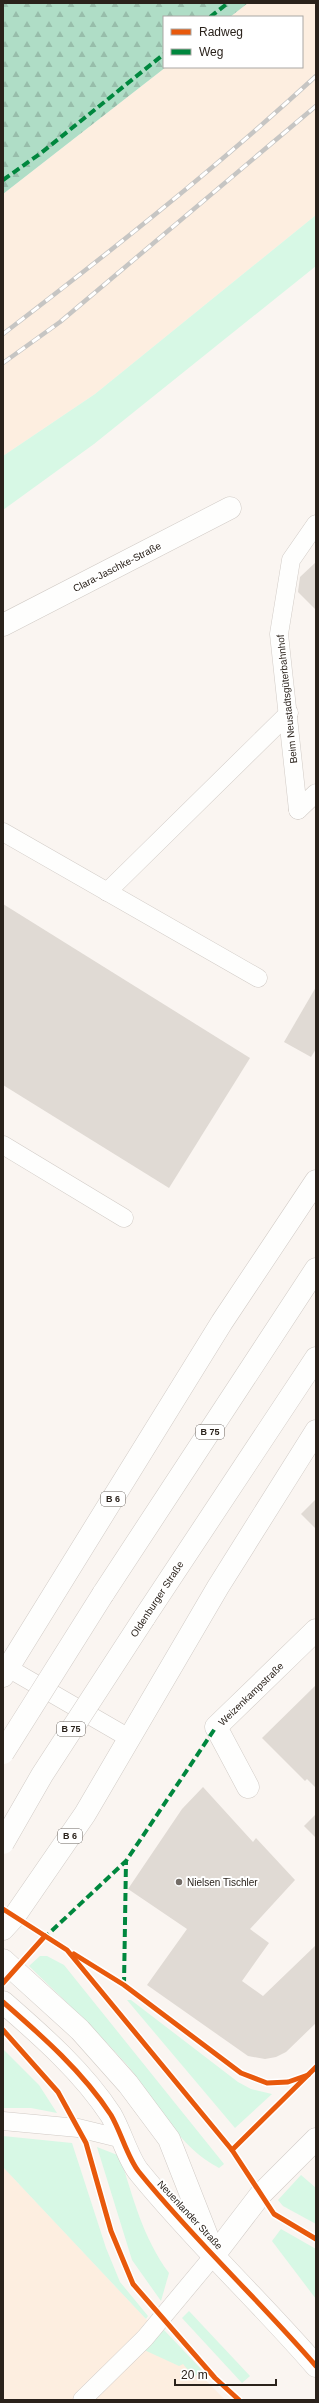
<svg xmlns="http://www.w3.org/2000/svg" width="319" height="2403" viewBox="0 0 319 2403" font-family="Arial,sans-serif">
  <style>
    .built { fill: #fdeee0 }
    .green { fill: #d7f8e5 }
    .forest { fill: url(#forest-firs) }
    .building { fill: #e0dad4 }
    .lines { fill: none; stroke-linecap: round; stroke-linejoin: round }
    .service-casing { stroke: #d1cbc6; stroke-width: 19 }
    .minor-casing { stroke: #d1cbc6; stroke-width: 23 }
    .tertiary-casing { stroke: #d1cbc6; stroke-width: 23 }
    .trunk-casing { stroke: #d1cbc6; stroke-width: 23 }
    .service { stroke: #fefefd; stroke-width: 18 }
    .minor { stroke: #fefefd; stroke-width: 22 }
    .tertiary { stroke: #fefefd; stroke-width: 22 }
    .trunk { stroke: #fefefd; stroke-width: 22 }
    .rail-casing { stroke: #c6c5c3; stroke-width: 4.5 }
    .rail { stroke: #fff; stroke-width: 3; stroke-dasharray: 9; stroke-linecap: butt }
    .trunk-bridge-casing { stroke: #d1cbc6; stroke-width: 23; stroke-linecap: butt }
    .trunk-bridge { stroke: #fefefd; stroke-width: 22 }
    .quiet { stroke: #00873e; stroke-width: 4; stroke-dasharray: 8 4; stroke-linecap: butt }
    .cycleway-casing { stroke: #fff; stroke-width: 8 }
    .cycleway { stroke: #e8590c; stroke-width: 5 }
    .poi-dot { fill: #736c66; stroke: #fff; stroke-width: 1.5 }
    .labels { text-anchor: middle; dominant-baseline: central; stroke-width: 4; stroke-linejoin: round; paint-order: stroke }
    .shield { fill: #fff; stroke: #6a645f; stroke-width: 1 }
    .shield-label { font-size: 9px; font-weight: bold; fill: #2a221b }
    .street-label { font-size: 10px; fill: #2a221b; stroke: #fff }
    .poi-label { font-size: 10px; fill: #2a221b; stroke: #fff; text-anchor: start }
  </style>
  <defs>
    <pattern id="forest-firs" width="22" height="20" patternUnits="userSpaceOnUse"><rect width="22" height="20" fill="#afddc6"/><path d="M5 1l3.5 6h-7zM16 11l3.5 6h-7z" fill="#97bdaa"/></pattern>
  </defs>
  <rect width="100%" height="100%" fill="#faf5f1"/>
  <g class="built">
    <polygon points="248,3 316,3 316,215 95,394 3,456 3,194 166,67 302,67 302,17 230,17"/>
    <polygon points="3,2167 146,2319 225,2400 3,2400"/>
  </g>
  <g class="green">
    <polygon points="316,215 316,266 94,444 3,510 3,456 95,394"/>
    <path d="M 40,1956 L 47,1956 L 64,1965 L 224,2164 L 219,2168 C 177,2146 157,2101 128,2066 C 97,2031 63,1999 29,1966 Z"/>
    <polygon points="127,2000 131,2000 238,2082 251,2089 272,2094 235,2128"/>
    <polygon points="3,2049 39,2085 57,2113 31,2108 3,2108"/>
    <polygon points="3,2136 72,2143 106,2248 120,2282 148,2316 146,2319 3,2167"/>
    <path d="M 97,2147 L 120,2156 C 133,2198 143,2238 169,2273 L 161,2301 L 132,2260 Z"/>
    <polygon points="301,2175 316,2188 316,2224 283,2206 278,2200"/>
    <polygon points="281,2229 316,2249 316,2299 272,2241"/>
    <polygon points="189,2311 250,2376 242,2383 182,2318"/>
    <polygon points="164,2330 202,2370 194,2377 183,2364 179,2366 142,2349"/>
  </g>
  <polygon class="forest" points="3,3 248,3 230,17 164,17 164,67 166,67 3,194"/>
  <g class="building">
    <polygon points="316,562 316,610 298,592 300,577"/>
    <polygon points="3,904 250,1058 169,1188 3,1085"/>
    <polygon points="316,987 316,1049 311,1057 284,1042"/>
    <polygon points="316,1499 316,1529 301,1514"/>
    <polygon points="316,1685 316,1788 307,1779 305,1781 262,1738"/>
    <polygon points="203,1787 253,1842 256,1838 295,1880 250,1929 269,1943 242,1981 263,1996 316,1945 316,2023 286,2052 276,2057 265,2059 248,2056 147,1985 187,1929 128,1889 182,1809"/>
    <polygon points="316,1814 316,1838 304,1826"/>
  </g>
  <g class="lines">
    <defs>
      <g id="service">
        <polyline points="298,810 279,634 291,560 316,524"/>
        <polyline points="298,810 316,793"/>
        <polyline points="3,832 258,978"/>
        <polyline points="107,892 289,713"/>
        <polyline points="3,1145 124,1218"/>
        <polyline points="8,1668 129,1738"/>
        <polyline points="3,2121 78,2128 123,2139"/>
        <polyline points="82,2400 145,2338 215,2254"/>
      </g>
      <g id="minor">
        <polyline points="3,625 230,508"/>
        <polyline points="248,1787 216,1727 316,1630"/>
        <polyline points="215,2254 261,2194 316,2139"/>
      </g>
      <g id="tertiary">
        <polyline points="3,1960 80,2030 128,2084 169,2139 211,2246"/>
        <path d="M 3,2002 C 42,2036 83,2072 111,2115 C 121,2132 128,2159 139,2172 C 194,2240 259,2300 316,2366"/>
      </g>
      <g id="trunk">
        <polyline points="103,1594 316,1269"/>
        <polyline points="144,1618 316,1358"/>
        <polyline points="3,1676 222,1322 316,1181"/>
        <polyline points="3,1929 14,1917 85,1814 218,1587 316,1431"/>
      </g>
    </defs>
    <use href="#service" class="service-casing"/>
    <use href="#minor" class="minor-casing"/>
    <use href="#tertiary" class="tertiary-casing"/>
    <use href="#trunk" class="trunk-casing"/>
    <use href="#service" class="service"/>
    <use href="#minor" class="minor"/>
    <use href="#tertiary" class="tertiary"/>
    <use href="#trunk" class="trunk"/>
    <defs>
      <g id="rail">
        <path d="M 3,334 C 110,252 216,168 316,76"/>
        <polyline points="3,363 60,322 316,106"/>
      </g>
    </defs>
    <use href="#rail" class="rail-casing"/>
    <use href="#rail" class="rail"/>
    <defs>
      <g id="trunk-bridge">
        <polyline points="3,1753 103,1594"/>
        <polyline points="3,1843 42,1775 144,1618"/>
      </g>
    </defs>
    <use href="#trunk-bridge" class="trunk-bridge-casing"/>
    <use href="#trunk-bridge" class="trunk-bridge"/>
    <g class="quiet">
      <polyline points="210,17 228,3"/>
      <polyline points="3,180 41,153 164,54"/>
      <polyline points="43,1939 126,1861 216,1727"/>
      <polyline points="124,1985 126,1861"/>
    </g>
    <defs>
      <g id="cycleway">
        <polyline points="3,1909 67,1950 232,2150 274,2214 316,2239"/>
        <polyline points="74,1954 124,1985 241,2073 267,2083 288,2082 308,2075"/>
        <polyline points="3,1983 45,1936"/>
        <path d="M 3,2002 C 42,2036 83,2072 111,2115 C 121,2132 128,2159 139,2172 C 194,2240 259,2300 316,2366"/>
        <polyline points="3,2030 58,2092 86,2143 111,2231 133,2284 215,2378 239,2400"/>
        <polyline points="232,2150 316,2067"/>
      </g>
    </defs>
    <use href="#cycleway" class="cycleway-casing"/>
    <use href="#cycleway" class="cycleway"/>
  </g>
  <circle class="poi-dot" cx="179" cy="1882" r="4"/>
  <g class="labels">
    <g class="shield">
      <rect x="196" y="1425" width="28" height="14" rx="3"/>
      <rect x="101" y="1492" width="24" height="14" rx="3"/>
      <rect x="57" y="1722" width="28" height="14" rx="3"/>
      <rect x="58" y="1829" width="24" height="14" rx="3"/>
    </g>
    <g class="shield-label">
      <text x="210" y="1432">B 75</text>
      <text x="113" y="1499">B 6</text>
      <text x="71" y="1729">B 75</text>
      <text x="70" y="1836">B 6</text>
    </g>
    <g class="street-label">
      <text transform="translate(117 567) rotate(-27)">Clara-Jaschke-Straße</text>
      <text transform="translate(287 699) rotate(-96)">Beim Neustadtsgüterbahnhof</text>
      <text transform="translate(157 1599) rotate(-57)">Oldenburger Straße</text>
      <text transform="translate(251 1694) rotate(-44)">Weizenkampstraße</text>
      <text transform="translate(190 2215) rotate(47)">Neuenlander Straße</text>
    </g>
    <g class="poi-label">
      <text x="187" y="1882">Nielsen Tischler</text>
    </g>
  </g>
  <rect width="319" height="2403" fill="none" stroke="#2a221b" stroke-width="8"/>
  <rect x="163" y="16" width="140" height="52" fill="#ffffff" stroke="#aaa7a4"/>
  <rect x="171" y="29" width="20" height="6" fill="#e8590c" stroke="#aaa7a4"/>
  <text x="199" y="36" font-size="12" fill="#2a221b">Radweg</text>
  <rect x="171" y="49" width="20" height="6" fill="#00873e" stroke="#aaa7a4"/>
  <text x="199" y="56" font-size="12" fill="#2a221b">Weg</text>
  <path d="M175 2379v6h101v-6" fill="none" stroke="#2a221b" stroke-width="2"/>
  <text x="181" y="2379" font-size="12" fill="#2a221b" stroke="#ffffff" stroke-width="3" paint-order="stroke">20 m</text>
</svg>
